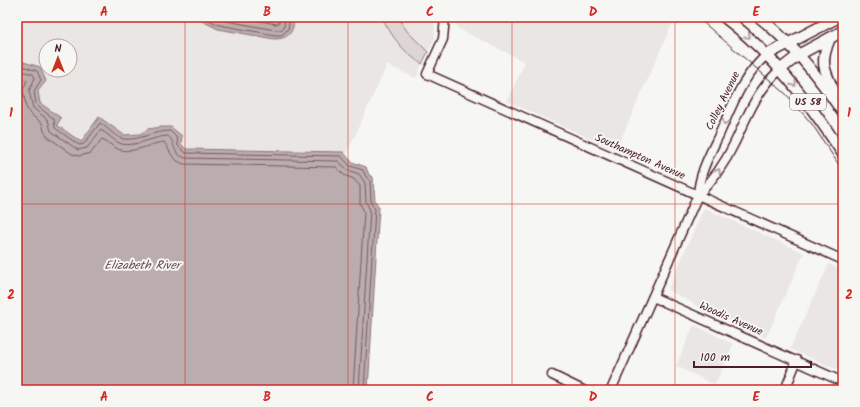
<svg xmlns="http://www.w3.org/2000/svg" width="860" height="407" viewBox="0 0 860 407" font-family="Kalam,sans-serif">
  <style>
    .built { fill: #e9e6e3; fill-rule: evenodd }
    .green { fill: #ddd6d5; stroke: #947a80 }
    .water { fill: #bbadae; stroke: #8e747a }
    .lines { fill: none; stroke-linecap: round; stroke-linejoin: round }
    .shore { stroke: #77585f; stroke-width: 1 }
    .minor-casing { stroke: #4a1f2b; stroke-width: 11 }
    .major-casing { stroke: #4a1f2b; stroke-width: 13 }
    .minor { stroke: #f6f6f2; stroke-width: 8 }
    .major { stroke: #f6f6f2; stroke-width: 10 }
    .tram { stroke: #4a1f2b; stroke-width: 1 }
    .oneway { stroke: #a99598 }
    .grid { fill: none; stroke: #d62828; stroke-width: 1; stroke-opacity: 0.55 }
    .labels { text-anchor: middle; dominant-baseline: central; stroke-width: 4; stroke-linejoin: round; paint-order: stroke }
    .shield { fill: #f6f6f2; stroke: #7e6067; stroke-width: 1 }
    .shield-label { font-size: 10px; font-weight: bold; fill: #4a1f2b }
    .street-label { font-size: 11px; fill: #4a1f2b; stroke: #f6f6f2 }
    .water-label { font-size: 12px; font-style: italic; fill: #6c4a52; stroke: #f6f6f2 }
    .neatline { fill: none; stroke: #d62828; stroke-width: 1.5 }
    .grid-label { font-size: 13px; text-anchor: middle; font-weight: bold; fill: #d62828 }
  </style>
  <rect width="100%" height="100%" fill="#f6f6f2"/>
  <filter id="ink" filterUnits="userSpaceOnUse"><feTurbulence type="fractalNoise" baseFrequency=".025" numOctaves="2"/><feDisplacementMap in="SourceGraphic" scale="8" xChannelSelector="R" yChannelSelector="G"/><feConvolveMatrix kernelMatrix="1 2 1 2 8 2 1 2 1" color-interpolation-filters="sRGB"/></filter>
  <g filter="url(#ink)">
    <g class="built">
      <path d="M 22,17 L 382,17 L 396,41 L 409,55 L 422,64 L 416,78 L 387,65 L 346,155 L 352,162 L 343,152 L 186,149 L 181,144 L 148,129 L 140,134 L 81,142 L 57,125 L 60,120 L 40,103 L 38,91 L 40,67 L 17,60 ZM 46,46 L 70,46 L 70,70 L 46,70 Z"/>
      <polygon points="398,17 434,17 435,37 428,52 407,31"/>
      <polygon points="456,17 675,17 616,150 507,101 525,62 457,28"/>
      <polygon points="704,208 804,253 766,338 693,304 693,303 668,290"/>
      <polygon points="829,264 843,271 843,372 790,349"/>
      <polygon points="694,325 733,344 715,385 676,366"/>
    </g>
    <path class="green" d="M 382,17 L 398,17 L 407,31 L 428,52 L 422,64 C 404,53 391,36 382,17 Z"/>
    <g class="water">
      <polygon points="17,17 22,17 17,52"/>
      <path d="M 194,17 L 294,17 C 294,32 289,39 274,39 L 218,29 Z"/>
      <polygon points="17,60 40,67 46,81 38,91 40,103 61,118 57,125 81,142 99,117 124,135 140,134 148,129 162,127 171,127 182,136 181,144 186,149 343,152 352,162 366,167 369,175 373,177 375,201 379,207 368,390 17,390"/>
    </g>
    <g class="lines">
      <g class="shore">
        <polyline points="203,17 219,25 275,35 282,35 288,29 290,17"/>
        <polyline points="215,17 221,20 275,30 281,30 284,27 285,17"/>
        <polyline points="240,17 276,24 279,23 279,17"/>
        <path d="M 17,64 L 37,71 L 41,80 L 34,91 L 36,105 L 54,119 L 55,128 L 79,145 L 84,144 L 100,123 C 107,127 116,138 124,139 C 139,141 153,131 170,131 L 177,138 L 178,146 L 186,153 L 341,156 L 350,166 L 363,170 L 366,177 L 370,180 L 371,202 L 375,209 L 364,390"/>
        <path d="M 17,70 L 33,74 L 35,78 L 29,91 L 33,108 L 48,120 L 51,131 L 78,150 L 87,148 L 101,130 C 108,134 113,140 119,143 C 132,149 154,136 168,136 C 176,142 171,153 185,158 L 338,161 L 348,170 L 359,174 L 365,183 L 366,202 L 370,210 L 359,390"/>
        <path d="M 17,76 L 27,80 L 23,90 L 26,107 L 30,114 L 42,123 L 44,131 L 48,137 L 72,154 L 79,156 L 91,153 L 102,139 C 108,141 112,147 118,149 C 133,155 150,143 164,142 C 170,150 171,160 184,164 L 336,167 L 344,175 L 354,179 L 360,186 L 360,203 L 364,212 L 353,390"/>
      </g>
      <defs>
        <g id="minor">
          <polyline points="445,17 443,39 427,74 843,260"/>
          <path d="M 698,195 C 699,173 710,154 719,135 C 732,106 743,74 768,54"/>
          <polyline points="653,297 843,382"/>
          <polyline points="552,375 583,390"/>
          <path d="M 611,390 L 698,195 C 713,180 725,163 734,144 C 747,117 757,89 781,69"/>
          <polyline points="785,390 797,360"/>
        </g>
        <g id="major">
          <path d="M 724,17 C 774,55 808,101 843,154"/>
          <path d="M 759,17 C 793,44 819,77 843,113"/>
          <path d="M 830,38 C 820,62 823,68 834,91"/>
          <polyline points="768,54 839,17"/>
          <polyline points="781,69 800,54 843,31"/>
        </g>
      </defs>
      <use href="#minor" class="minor-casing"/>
      <use href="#major" class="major-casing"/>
      <use href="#minor" class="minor"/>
      <use href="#major" class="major"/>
      <polyline class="tram" points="697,17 786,94 812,124 843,171"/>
    </g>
    <defs><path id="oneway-chevron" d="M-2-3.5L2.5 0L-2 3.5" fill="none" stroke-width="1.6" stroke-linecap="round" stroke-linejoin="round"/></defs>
    <g class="oneway">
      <use href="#oneway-chevron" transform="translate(748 36) rotate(40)"/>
      <use href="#oneway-chevron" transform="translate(794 84) rotate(51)"/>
      <use href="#oneway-chevron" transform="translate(725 122) rotate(114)"/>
      <use href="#oneway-chevron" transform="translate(718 171) rotate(-57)"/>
    </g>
  </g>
  <path class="grid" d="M 185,17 L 185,390M 348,17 L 348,390M 512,17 L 512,390M 675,17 L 675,390M 17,204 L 843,204"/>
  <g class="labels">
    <rect class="shield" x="790" y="94" width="36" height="16" rx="3"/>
    <g class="shield-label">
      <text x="808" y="102">US 58</text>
    </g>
    <g class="street-label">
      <text transform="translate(723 101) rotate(-64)">Colley Avenue</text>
      <text transform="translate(640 157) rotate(24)">Southampton Avenue</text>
      <text transform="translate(731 319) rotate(24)">Woodis Avenue</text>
    </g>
    <g class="water-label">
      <text x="142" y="265">Elizabeth River</text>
    </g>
  </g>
  <rect width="860" height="407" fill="none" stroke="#f6f6f2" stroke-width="44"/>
  <g transform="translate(58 58)"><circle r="19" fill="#f6f6f2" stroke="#b1a0a2"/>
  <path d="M0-3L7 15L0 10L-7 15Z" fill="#c8321e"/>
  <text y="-6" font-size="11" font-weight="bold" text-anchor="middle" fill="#4a1f2b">N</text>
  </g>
  <path d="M694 361v6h117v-6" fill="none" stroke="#4a1f2b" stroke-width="2"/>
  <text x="700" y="361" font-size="12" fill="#4a1f2b" stroke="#f6f6f2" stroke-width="3" paint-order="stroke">100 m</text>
  <rect x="22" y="22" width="816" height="363" class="neatline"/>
  <g class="grid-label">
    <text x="104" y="16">A</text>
    <text x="267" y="16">B</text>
    <text x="430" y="16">C</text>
    <text x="593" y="16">D</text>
    <text x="756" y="16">E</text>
    <text x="11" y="117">1</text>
    <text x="849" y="117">1</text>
    <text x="11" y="299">2</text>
    <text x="849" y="299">2</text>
    <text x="104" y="401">A</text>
    <text x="267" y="401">B</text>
    <text x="430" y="401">C</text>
    <text x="593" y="401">D</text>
    <text x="756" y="401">E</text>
  </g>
</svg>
